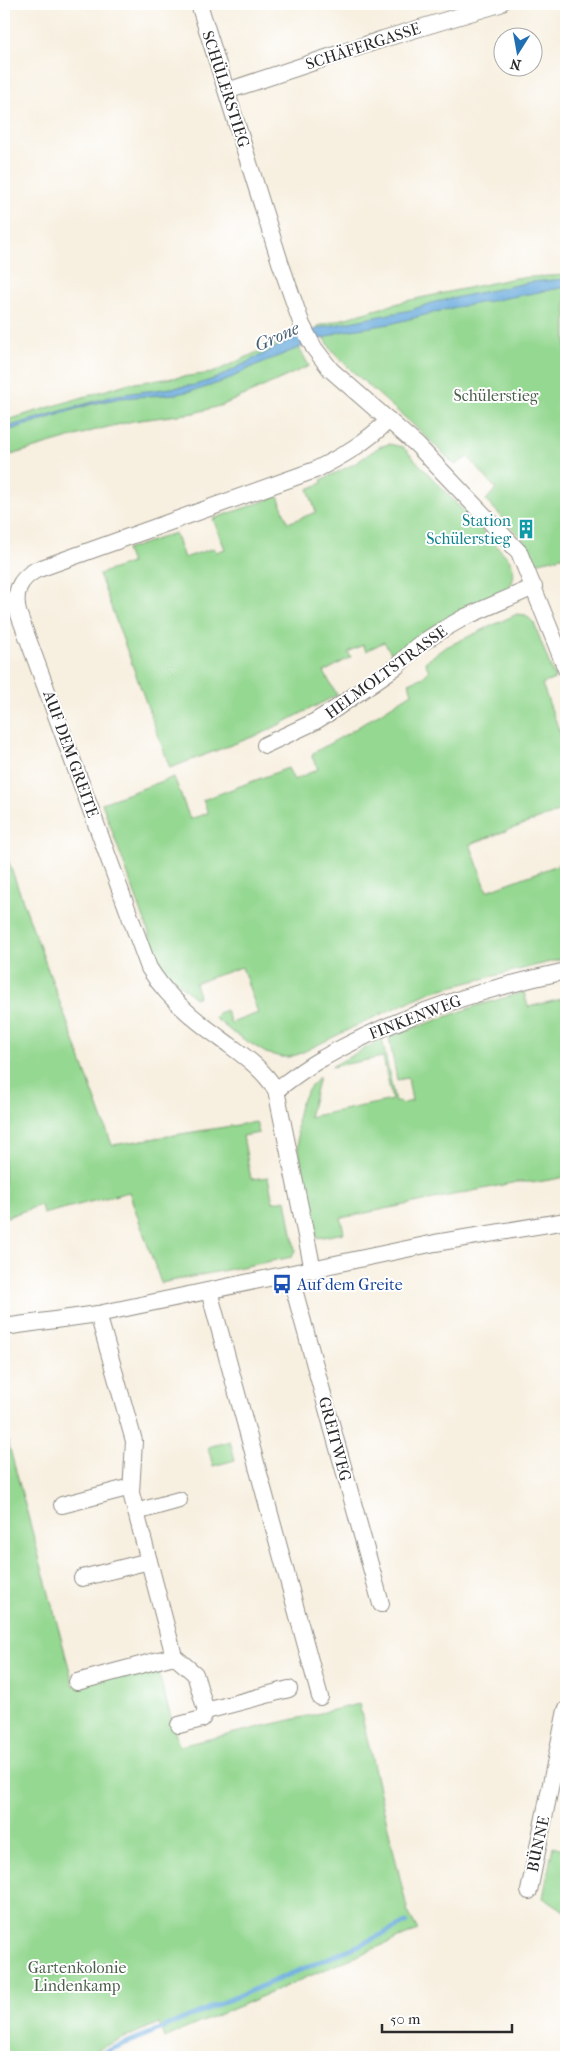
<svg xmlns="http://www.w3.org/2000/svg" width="570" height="2061" viewBox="0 0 570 2061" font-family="'IM FELL French Canon',serif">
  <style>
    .green { fill: #94d891; stroke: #60825e }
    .water { fill: #69abdd; stroke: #4a6b84 }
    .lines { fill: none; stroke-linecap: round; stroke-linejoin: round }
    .stream { stroke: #69abdd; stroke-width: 5 }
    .street-casing { stroke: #918d85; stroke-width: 18 }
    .street { stroke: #fff; stroke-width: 16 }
    .labels { text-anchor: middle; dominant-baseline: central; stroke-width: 4; stroke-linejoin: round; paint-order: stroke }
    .street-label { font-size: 16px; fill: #2b2b2b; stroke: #fff }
    .park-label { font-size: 16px; fill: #4a5f4a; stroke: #fff }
    .culture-label { font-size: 16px; fill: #0d838f; stroke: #fff; text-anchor: end }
    .transit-label { font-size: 16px; fill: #164399; stroke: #fff; text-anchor: start }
    .water-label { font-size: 18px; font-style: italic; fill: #445e72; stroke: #fff }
  </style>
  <rect width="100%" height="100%" fill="#fff"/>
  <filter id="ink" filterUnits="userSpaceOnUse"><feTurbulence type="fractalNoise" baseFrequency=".02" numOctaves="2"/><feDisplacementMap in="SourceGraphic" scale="10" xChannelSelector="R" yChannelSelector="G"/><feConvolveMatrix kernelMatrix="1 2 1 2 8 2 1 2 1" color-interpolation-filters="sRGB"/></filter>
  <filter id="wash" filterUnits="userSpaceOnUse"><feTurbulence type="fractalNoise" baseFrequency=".0096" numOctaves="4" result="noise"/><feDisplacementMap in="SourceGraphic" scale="20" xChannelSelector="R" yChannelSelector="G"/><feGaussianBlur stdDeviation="1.12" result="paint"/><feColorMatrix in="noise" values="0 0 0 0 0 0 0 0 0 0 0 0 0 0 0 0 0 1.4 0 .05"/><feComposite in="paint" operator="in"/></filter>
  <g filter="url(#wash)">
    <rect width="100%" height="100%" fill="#f7efdf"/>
    <g class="green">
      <polygon points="566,275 566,556 535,563 528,545 486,500 496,489 468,457 455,465 418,429 352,371 331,349 318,326 406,301 515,278"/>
      <polygon points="292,334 309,366 223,405 194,413 133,421 96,430 4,457 4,421 126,384 212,373 277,343 275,340"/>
      <path d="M 389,444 L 403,447 L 509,559 C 516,570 515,581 507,591 L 433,628 L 393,656 L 384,642 L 366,651 L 363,645 L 348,652 L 351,657 L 324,672 L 337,695 L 263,733 L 170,768 L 99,574 L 131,563 L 126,550 L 175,533 L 184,558 L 214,548 L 216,552 L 225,549 L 213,519 L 278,496 L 288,523 L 316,512 L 308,489 L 322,483 L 321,480 L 356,463 L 379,447 Z"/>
      <polygon points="517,614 526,615 534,623 555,679 542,684 566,749 566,809 470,844 487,891 566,862 566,958 430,992 362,1023 299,1054 289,1057 281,1057 266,1053 232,1032 215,1018 218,1013 226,1010 231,1023 258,1013 242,967 195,983 199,996 195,998 167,973 157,955 102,803 174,777 190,819 208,813 203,800 288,768 294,780 318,769 312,757 313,753 350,732 412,693 409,683 423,677 429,671 425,662 444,648"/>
      <polygon points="4,849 112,1145 256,1122 259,1133 243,1136 251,1179 268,1177 273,1202 286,1200 295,1250 292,1257 161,1283 129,1192 43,1214 41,1205 4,1218"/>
      <path d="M 524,992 L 528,1007 L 566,998 L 566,1177 L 538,1182 L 517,1182 L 341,1218 L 344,1233 L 317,1238 C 311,1206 291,1138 299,1109 C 303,1095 310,1087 319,1077 L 309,1117 L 392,1100 L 383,1057 L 331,1067 L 382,1039 L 395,1102 L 400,1102 L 401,1104 L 412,1101 L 408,1078 L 397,1080 L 389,1037 L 476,1006 Z"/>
      <polygon points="4,1427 74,1686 156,1664 179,1746 359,1704 408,1912 418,1930 164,2038 159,2023 80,2057 4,2057"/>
      <polygon points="230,1441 235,1460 213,1466 208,1447"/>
      <polygon points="553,1846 566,1850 566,1912 543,1898"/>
    </g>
    <polygon class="water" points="566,279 566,287 452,308 390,324 339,332 256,365 227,380 201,389 176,394 120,398 92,404 4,432 4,428 116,395 195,385 217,378 294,338 319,328 411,310 435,302 531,282"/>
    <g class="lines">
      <polyline class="stream" points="93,2057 362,1944 406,1923"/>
    </g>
  </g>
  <g filter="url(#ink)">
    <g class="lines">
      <defs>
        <g id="street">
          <polyline points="199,4 280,262 302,325 314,348 331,370 417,445 519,552 566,669"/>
          <polyline points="227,91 383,39 500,4"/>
          <polyline points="265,745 314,722 335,709 397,666 417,646 442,630 465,617 534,587"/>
          <path d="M 276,1090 C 291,1079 306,1067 323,1058 C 399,1015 481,989 566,971"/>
          <path d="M 313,1270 L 276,1090 C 262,1067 241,1054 220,1038 C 193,1019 166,996 149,968 L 18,612 C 14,593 18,580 36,570 L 315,470 C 343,456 366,442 389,420"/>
          <polyline points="290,1275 381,1604"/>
          <polyline points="209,1291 320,1697"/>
          <polyline points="98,1314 134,1441 131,1493 174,1656 195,1674 206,1711 289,1689"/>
          <polyline points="4,1327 98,1314 435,1243 566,1221"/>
          <polyline points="62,1505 131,1487"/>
          <polyline points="136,1512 179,1500"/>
          <polyline points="82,1578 149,1561"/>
          <polyline points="77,1682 174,1656"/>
          <polyline points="179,1725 202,1719 206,1711"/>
          <polyline points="529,1891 566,1710"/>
        </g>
      </defs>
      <use href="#street" class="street-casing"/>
      <use href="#street" class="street"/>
    </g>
  </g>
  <defs>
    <symbol id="building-bare" viewBox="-9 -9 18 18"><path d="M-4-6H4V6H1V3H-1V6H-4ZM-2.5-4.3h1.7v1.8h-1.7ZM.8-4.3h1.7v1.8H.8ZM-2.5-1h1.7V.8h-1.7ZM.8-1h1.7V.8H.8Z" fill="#0f9aa8" stroke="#fff" stroke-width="2.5" paint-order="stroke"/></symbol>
    <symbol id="bus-bare" viewBox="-9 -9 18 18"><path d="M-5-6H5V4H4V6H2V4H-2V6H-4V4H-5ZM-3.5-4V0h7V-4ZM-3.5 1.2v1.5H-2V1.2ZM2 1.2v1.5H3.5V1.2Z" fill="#1a4fb4" stroke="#fff" stroke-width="2.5" paint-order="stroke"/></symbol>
  </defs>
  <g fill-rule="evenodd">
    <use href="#building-bare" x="512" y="515" width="28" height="28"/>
    <use href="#bus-bare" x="268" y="1270" width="28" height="28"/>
  </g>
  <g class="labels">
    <g class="street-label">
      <text transform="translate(363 46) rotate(-18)">SCHÄFERGASSE</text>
      <text transform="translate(226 89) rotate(72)">SCHÜLERSTIEG</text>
      <text transform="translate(386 672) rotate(-36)">HELMOLTSTRASSE</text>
      <text transform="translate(71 754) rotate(70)">AUF DEM GREITE</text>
      <text transform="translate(415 1017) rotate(-21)">FINKENWEG</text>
      <text transform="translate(335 1439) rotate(75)">GREITWEG</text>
      <text transform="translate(538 1844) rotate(-78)">BÜNNE</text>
    </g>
    <g class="park-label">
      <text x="496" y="395">Schülerstieg</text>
      <text x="77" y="1967">Gartenkolonie<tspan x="77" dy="18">Lindenkamp</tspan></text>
    </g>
    <g class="culture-label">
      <text x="511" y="520">Station<tspan x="511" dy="18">Schülerstieg</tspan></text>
    </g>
    <g class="transit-label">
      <text x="297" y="1284">Auf dem Greite</text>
    </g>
    <g class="water-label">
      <text transform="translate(277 337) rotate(-24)">Grone</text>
    </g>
  </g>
  <rect width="570" height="2061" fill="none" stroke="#fff" stroke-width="20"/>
  <g transform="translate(518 52) rotate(191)"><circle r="24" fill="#ffffff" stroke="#aaaaaa"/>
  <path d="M0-4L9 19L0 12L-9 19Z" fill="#1f6fb2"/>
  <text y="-8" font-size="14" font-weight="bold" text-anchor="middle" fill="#2b2b2b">N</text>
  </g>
  <path d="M382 2024v8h130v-8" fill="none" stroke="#2b2b2b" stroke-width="2.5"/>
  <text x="390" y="2024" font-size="15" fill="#2b2b2b" stroke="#ffffff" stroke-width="4" paint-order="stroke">50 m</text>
</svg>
